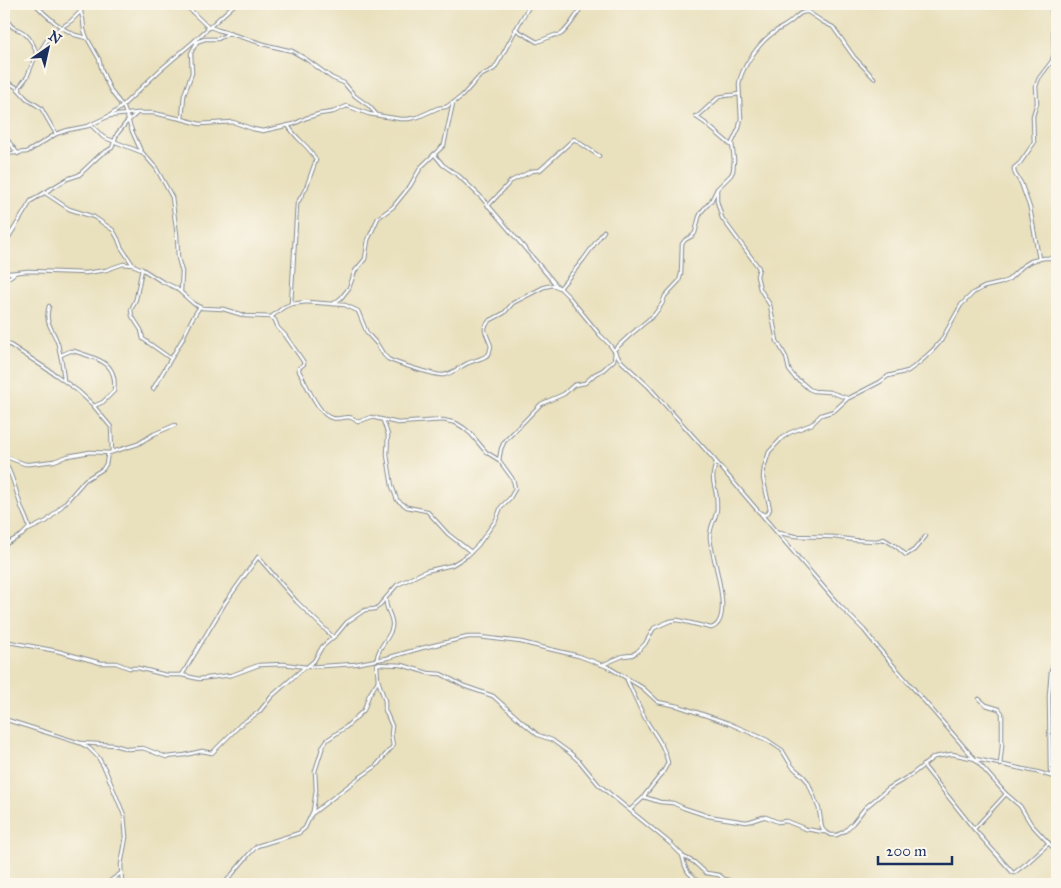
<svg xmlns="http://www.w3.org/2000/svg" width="1061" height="888" viewBox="0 0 1061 888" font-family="'IM FELL Great Primer',serif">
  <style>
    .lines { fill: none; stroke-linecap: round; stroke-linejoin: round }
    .minor-casing { stroke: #82888e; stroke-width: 4.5 }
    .minor { stroke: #fff; stroke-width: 2.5 }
  </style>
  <rect width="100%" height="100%" fill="#fbf7ec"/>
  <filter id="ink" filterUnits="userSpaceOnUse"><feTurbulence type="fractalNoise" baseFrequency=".02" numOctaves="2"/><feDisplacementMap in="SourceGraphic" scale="10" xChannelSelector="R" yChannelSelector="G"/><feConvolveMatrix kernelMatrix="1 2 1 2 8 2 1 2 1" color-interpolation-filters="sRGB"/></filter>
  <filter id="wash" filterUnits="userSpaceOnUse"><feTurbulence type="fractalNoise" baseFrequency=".0096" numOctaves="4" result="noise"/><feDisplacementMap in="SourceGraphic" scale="20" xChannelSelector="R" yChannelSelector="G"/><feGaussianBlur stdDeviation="1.12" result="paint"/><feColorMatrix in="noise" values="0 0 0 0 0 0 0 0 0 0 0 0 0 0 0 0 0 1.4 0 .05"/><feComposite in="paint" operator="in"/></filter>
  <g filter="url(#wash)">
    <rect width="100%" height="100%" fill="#e9e0bd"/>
  </g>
  <g filter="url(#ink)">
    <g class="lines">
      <defs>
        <g id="minor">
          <path d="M 35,4 C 46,16 60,28 75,35 C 79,36 83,37 87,38"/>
          <polyline points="79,4 83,20 84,30 87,38 99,59 102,71 108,85 113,94 124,108 132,131 141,151 156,168 172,197 177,235 178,258 182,272 181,291"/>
          <polyline points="184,4 209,28"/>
          <path d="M 4,19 L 8,21 C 13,31 17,27 24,33 C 30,38 36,47 36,55 L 27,77 L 20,86 L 20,90"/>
          <polyline points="210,27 218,30 267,45 292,51 306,59 332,78 344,83 355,96 369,106 377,115"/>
          <path d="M 515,29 L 537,42 L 555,35 L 560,35 C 566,31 581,11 582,4"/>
          <polyline points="196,42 205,39 218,39 229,33"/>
          <polyline points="37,56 47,40 56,31 71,21 81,11 85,4"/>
          <polyline points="4,80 16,87 27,99 41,108 56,134"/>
          <polyline points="109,116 137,113 153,113 182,119 200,124 233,122 253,129 263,131 294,124 306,118 319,114 333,112 347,106 369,114 400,119 408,119 418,117 438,108 446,107 452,103"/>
          <polyline points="695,116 705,123 732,146"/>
          <path d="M 697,117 L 719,97 C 722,96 734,95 739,94"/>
          <polyline points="182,119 184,95 192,73 191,53 197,42"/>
          <polyline points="91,125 103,137 141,152"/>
          <path d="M 288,125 C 295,139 310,146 316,160 L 306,188 L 297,204 L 291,304"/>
          <polyline points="4,135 18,154"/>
          <polyline points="4,154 27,152 56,134 68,130 88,126 109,116 119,109 159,71 192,43 235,4"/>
          <polyline points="434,154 443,165 459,176 481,197 557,286"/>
          <polyline points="717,189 717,201 722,218 759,268 757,276 760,289 770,305 777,341 786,357 789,370 795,378 800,381 809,389 814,391 830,392 847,398"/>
          <polyline points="45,193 69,209 94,217 113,230 118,239 121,247 133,265"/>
          <polyline points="488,206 511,181 532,171 540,170 574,139 599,156"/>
          <polyline points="4,245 31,201 67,179 79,175 100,155 112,148 117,134 126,123 136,114"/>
          <polyline points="1039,259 1030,208 1021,183 1015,174 1014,170 1014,168 1020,163 1034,143 1033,116 1037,103 1036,86 1039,78 1052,61 1054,53 1053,27 1051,4"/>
          <polyline points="142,269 136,299 131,310 132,316 141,330 143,339 170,358"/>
          <path d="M 4,272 L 10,273 L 28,271 L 86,273 L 106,270 L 123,264 L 133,265 L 142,269 L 161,281 L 176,288 L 194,304 L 202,308 L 223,309 L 246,316 L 271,317 L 284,307 L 291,304 L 307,302 L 333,304 L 341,298 L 349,288 L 355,271 L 365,259 L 368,240 L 378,218 L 393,207 L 410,186 L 421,167 L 444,145 L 453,103 L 462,96 L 480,76 L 494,69 L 496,66 C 509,45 517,24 531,4"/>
          <polyline points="4,281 15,273"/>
          <polyline points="560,288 583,260 604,231"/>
          <path d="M 333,304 L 345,305 L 358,311 L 367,333 L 377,344 L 384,355 L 388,359 C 396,363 436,376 444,375 C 453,373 460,367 468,363 C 476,360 483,359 489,354 L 491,346 L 485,331 L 485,327 L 489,321 L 504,313 L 513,303 L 544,287 L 553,285 L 560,288 L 569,297 L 600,335 L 609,344 L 622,362 L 648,386 L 712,457 L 759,512 L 765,515 L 768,513 L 770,509 L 763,478 L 764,468 L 769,452 L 782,438 L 789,433 L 812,424 L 821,415 L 834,411 L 847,399 L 880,382 L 888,376 L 908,371 L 919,363 L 932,351 L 941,341 L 961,305 L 973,293 L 984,287 L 1001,283 L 1008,280 L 1023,266 L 1031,261 L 1044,258 L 1057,258"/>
          <path d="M 49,306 C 44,324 53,328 58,344 C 61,356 63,368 64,380"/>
          <path d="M 271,317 L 275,320 L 278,328 L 285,335 L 303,361 L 304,364 L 299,368 L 299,371 C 306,383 319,416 332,418 C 344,421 346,412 358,422 L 371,417 L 398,423 L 443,420 L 456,423 L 464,428 L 471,434 L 486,452 L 499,460"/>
          <polyline points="4,341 56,375 78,391 92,404 111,427 112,452"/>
          <path d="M 614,350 L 629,336 L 654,315 L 662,304 L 665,296 L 679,281 L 681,274 L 682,244 L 685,240 L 692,236 L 695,233 L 699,217 L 702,211 L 711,201 L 717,189 L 731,175 L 733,171 L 734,160 L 732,143 L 739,128 L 741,118 L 739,84 C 741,68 759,43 773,33 C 778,29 784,27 789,23 C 796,18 799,11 808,12 L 823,22 L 833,27 L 854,57 L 874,78"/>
          <path d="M 61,355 L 70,351 L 74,351 C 97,359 118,361 114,391 L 103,402 L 94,406"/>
          <polyline points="153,389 182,340 192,319 199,308"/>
          <polyline points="383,420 388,435 387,455 392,486 397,500 407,507 427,511 448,534 471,552"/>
          <polyline points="4,456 25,464 30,464 54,461 68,456 90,452 109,453 138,444 154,434 175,425"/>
          <path d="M 4,461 C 12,472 16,492 21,506 C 23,513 28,520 29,528 L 22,535 L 4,545"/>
          <polyline points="761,514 839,605 864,630 880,650 965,748 1006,794 1020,806 1031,824 1057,852"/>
          <polyline points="28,530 47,521 65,503 85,480 103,469 106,464 108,453"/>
          <polyline points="779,533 795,536 834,537 854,540 877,541 884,539 897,547 906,555 914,550 926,536"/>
          <polyline points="4,641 57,651 101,663 116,663 129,668 138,668 166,675 182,675 199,679 232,675 259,665 284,664 306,667 355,664 387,658 422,648 468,637 480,637 521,642 545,648 579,656 608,667 643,688 658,702 678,706 728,723 767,740 782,750 791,765 796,770 803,776 808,782 819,809 822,828 825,832 831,835 837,835 845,831 853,823 865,808 889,788 911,775 934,757 952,754 1037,772 1057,778"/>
          <path d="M 377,659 C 377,647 390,639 392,627 C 394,617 385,610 386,600"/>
          <polyline points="377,664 402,665 428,673 441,674 464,686 493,696 521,721 538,735 552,740 570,753 580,762 599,785 671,844 682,855 685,866 688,872 701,884"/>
          <path d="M 602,665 L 623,656 L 632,655 L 637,652 L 645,644 L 654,628 L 670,621 L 678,620 L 711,628 C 736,621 711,556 710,538 C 709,526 717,518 717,508 C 717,502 717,495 715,489 C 714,485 713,482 713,477 C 713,472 715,467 716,462"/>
          <polyline points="308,666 314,661 322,647 337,634 347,622 365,610 375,609 378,607 397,585 426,571 452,565 468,555 478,545 496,520 501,507 510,498 515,489 514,483 512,478 499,460 501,449 504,442 541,404 564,394 574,385 585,383 595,374 603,370 614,360 615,352"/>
          <polyline points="182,675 225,603 258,557 297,602 333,637"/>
          <path d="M 627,680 C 633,693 639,707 646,720 C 654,734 665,746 668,763 L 663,772 L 644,796"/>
          <polyline points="979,699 986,705 999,709 1002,713 1002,746 1000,765"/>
          <polyline points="4,719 80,743 89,748 98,757 105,769 124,815 126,837 121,865 122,884"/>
          <polyline points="80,743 114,745 128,749 143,748 166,757 185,755 202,751 212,753 241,724 259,712 272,696 305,667"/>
          <polyline points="923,765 974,829 1013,873 1014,873 1027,863 1049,843"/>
          <polyline points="1052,776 1050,770 1049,696 1051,671 1057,655"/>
          <polyline points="630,810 644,797 660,802 673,803 684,808 708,816 746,822 751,821 763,817 766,817 778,822 786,821 806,829 823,832"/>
          <polyline points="313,813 356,780 375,767 393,746 391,734 392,726 385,710 385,701 378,680"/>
          <polyline points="974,829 1006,794"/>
          <polyline points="684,857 694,862 706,873 719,875 724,879 740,884"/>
          <polyline points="106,884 121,873"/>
          <polyline points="224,884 250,853 257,846 299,833 305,828 313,811 316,790 315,771 323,746 327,740 346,727 364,710 369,695 378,681 377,665"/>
        </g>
      </defs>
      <use href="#minor" class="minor-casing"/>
      <use href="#minor" class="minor"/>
    </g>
  </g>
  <rect width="1061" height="888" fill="none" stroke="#fbf7ec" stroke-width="20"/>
  <g transform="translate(48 48) rotate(34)" stroke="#fbf7ec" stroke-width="4" paint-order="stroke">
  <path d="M0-4L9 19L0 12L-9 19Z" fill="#1b2f5e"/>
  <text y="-8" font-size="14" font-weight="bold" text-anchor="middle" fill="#1b2f5e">N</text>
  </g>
  <path d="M878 856v8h74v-8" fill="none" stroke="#1b2f5e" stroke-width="2.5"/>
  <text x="886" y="856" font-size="15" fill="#1b2f5e" stroke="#fbf7ec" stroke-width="4" paint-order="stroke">200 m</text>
</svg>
